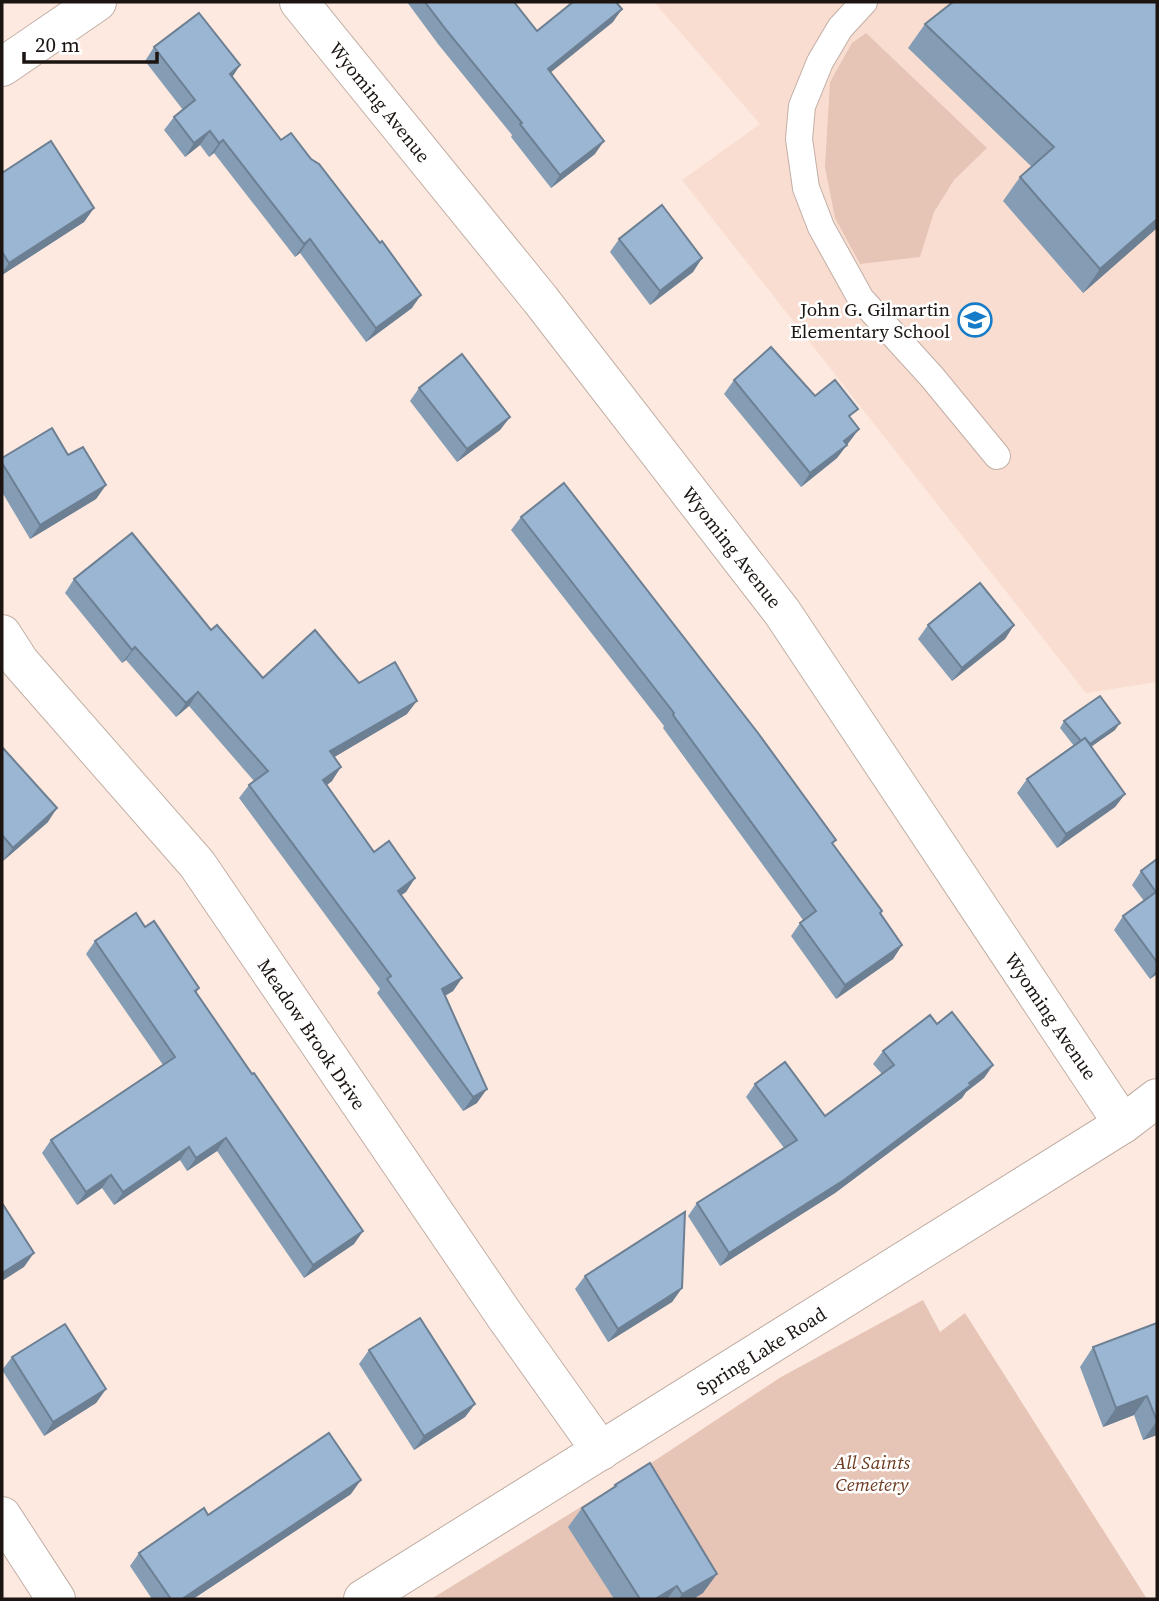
<svg xmlns="http://www.w3.org/2000/svg" width="1159" height="1601" viewBox="0 0 1159 1601" font-family="'Source Serif 4',serif">
  <style>
    .built { fill: #f9ddd0 }
    .green { fill: #e6c5b7 }
    .lines { fill: none; stroke-linecap: round; stroke-linejoin: round }
    .lane-casing { stroke: #c2afa6; stroke-width: 28 }
    .street-casing { stroke: #c2afa6; stroke-width: 40 }
    .secondary-casing { stroke: #c2afa6; stroke-width: 40 }
    .lane { stroke: #fff; stroke-width: 26 }
    .street { stroke: #fff; stroke-width: 38 }
    .secondary { stroke: #fff; stroke-width: 38 }
    .wall { fill: #849db5 }
    .shaded-wall { fill: #6c7f93 }
    .building { fill: #9ab6d2; stroke: #6c7f93; stroke-width: 2 }
    .labels { text-anchor: middle; dominant-baseline: central; stroke-width: 5; stroke-linejoin: round; paint-order: stroke }
    .street-label { font-size: 19px; fill: #1b1411; stroke: #fff }
    .poi-label { font-size: 19px; fill: #1b1411; stroke: #fff; text-anchor: end }
    .park-label { font-size: 19px; font-style: italic; fill: #6c3a21; stroke: #fff }
  </style>
  <rect width="100%" height="100%" fill="#fde9df"/>
  <polygon class="built" points="654,2 1157,2 1157,682 1086,693 682,180 760,124"/>
  <g class="green">
    <polygon points="866,33 987,148 954,180 934,212 920,257 860,264 835,218 825,167 830,82 852,43"/>
    <polygon points="923,1300 940,1332 965,1313 1147,1599 431,1599 633,1475 781,1377"/>
  </g>
  <g class="lines">
    <defs>
      <polyline id="lane" points="864,2 840,28 820,62 802,106 799,139 806,188 821,227 861,299 932,377 997,456"/>
      <g id="street">
        <polyline points="299,2 540,299 782,612 1123,1124"/>
        <polyline points="2,67 97,2"/>
        <polyline points="2,634 20,662 197,864 505,1316 601,1451"/>
        <polyline points="2,1516 56,1599"/>
      </g>
      <polyline id="secondary" points="363,1599 1123,1124 1157,1098"/>
    </defs>
    <use href="#lane" class="lane-casing"/>
    <use href="#street" class="street-casing"/>
    <use href="#secondary" class="secondary-casing"/>
    <use href="#lane" class="lane"/>
    <use href="#street" class="street"/>
    <use href="#secondary" class="secondary"/>
  </g>
  <g class="wall">
    <polygon points="407,2 514,2 537,31 613,22 550,72 595,154 551,188 511,137 512,135 438,44"/>
    <polygon points="1157,2 1157,228 1083,293 1003,201 1020,177 1032,167 908,48 925,24"/>
    <polygon points="154,47 240,65 232,77 412,308 366,342 300,253 295,257 214,153 209,157 200,145 185,157 164,130 174,117 183,110 145,61"/>
    <polygon points="2,173 94,208 84,222 2,275"/>
    <polygon points="619,239 702,258 693,272 650,305 610,252"/>
    <polygon points="734,380 815,396 851,419 859,429 837,458 801,487 724,394"/>
    <polygon points="419,388 510,417 500,430 457,462 410,401"/>
    <polygon points="2,458 106,485 96,499 30,539 2,492"/>
    <polygon points="521,517 833,844 882,911 880,914 902,945 893,959 836,999 791,936 800,923 803,920 663,728 664,726 511,530"/>
    <polygon points="74,579 211,630 263,678 359,683 407,714 334,757 332,781 327,785 374,852 415,878 406,892 401,895 462,978 453,991 445,996 477,1103 463,1111 377,993 380,989 239,798 249,785 254,781 189,706 176,717 126,660 122,663 65,593"/>
    <polygon points="928,625 1014,625 1005,639 952,681 918,639"/>
    <polygon points="1064,721 1115,730 1091,746 1125,794 1115,807 1057,848 1017,793 1027,779 1074,746 1060,728"/>
    <polygon points="2,747 48,822 3,861 2,859"/>
    <polygon points="1157,859 1157,974 1150,979 1114,930 1123,916 1144,901 1132,885 1141,871"/>
    <polygon points="145,927 199,988 196,993 363,1231 354,1244 304,1278 217,1151 187,1171 180,1160 114,1205 102,1188 77,1205 42,1153 51,1140 163,1065 86,954 95,941"/>
    <polygon points="937,1024 993,1065 984,1078 966,1092 962,1098 835,1193 720,1266 688,1216 697,1203 784,1148 746,1097 755,1084 825,1116 882,1074 873,1064 883,1051"/>
    <polygon points="585,1276 682,1288 672,1302 608,1342 575,1289"/>
    <polygon points="1157,1323 1157,1435 1143,1440 1134,1415 1103,1427 1080,1367 1093,1347"/>
    <polygon points="369,1350 475,1404 465,1417 414,1450 359,1364"/>
    <polygon points="12,1357 106,1389 96,1403 44,1436 2,1370"/>
    <polygon points="615,1485 703,1593 693,1599 614,1599 568,1527 582,1508 612,1489"/>
    <polygon points="351,1494 193,1599 152,1599 130,1566 139,1553 208,1515"/>
  </g>
  <g class="shaded-wall">
    <polygon points="622,9 613,22 539,82 548,69"/>
    <polygon points="240,65 231,79 230,74"/>
    <polygon points="210,131 200,145 185,157 194,143"/>
    <polygon points="223,140 214,153 209,157 219,143"/>
    <polygon points="604,141 595,154 551,188 560,175"/>
    <polygon points="94,208 84,222 2,275 2,273 9,263"/>
    <polygon points="1157,219 1157,228 1083,293 1100,269"/>
    <polygon points="310,239 300,253 295,257 304,244"/>
    <polygon points="702,258 693,272 650,305 660,291"/>
    <polygon points="421,295 412,308 366,342 376,328"/>
    <polygon points="510,417 500,430 457,462 467,449"/>
    <polygon points="859,429 837,458 801,487 810,473 844,441"/>
    <polygon points="106,485 96,499 30,539 40,525"/>
    <polygon points="1014,625 1005,639 952,681 962,668"/>
    <polygon points="135,647 126,660 122,663 132,650"/>
    <polygon points="198,692 189,706 176,717 186,703"/>
    <polygon points="417,701 407,714 321,765 330,751"/>
    <polygon points="1120,723 1115,730 1081,754 1086,747"/>
    <polygon points="341,767 332,781 314,794 323,780"/>
    <polygon points="1125,794 1115,807 1057,848 1066,834"/>
    <polygon points="57,808 48,822 3,861 13,848"/>
    <polygon points="415,878 406,892 388,904 398,891"/>
    <polygon points="902,945 893,959 836,999 845,985"/>
    <polygon points="1157,969 1157,974 1150,979"/>
    <polygon points="462,978 453,991 432,1003 442,989"/>
    <polygon points="993,1065 984,1078 966,1092 962,1098 835,1193 720,1266 729,1253 969,1083"/>
    <polygon points="487,1089 477,1103 463,1111 473,1097"/>
    <polygon points="226,1138 217,1151 187,1171 196,1158"/>
    <polygon points="189,1147 180,1160 114,1205 123,1192"/>
    <polygon points="111,1175 102,1188 77,1205 86,1192"/>
    <polygon points="363,1231 354,1244 304,1278 313,1265"/>
    <polygon points="34,1253 24,1267 2,1281 2,1273"/>
    <polygon points="682,1288 672,1302 608,1342 618,1329"/>
    <polygon points="106,1389 96,1403 44,1436 53,1422"/>
    <polygon points="1147,1396 1134,1415 1103,1427 1116,1408"/>
    <polygon points="475,1404 465,1417 414,1450 424,1436"/>
    <polygon points="1157,1421 1157,1435 1143,1440"/>
    <polygon points="361,1480 351,1494 193,1599 182,1599"/>
    <polygon points="717,1574 703,1593 693,1599 679,1599 682,1594"/>
    <polygon points="677,1586 667,1599 655,1599"/>
  </g>
  <g class="building">
    <polygon points="425,2 514,2 537,31 573,2 616,2 622,9 548,69 604,141 560,175 520,124 522,123 447,31"/>
    <polygon points="953,2 1157,2 1157,219 1100,269 1020,177 1054,147 925,24"/>
    <polygon points="199,13 240,65 230,74 281,140 291,133 311,159 319,164 380,243 382,241 421,295 376,328 310,239 304,244 223,140 219,143 210,131 194,143 174,117 195,100 154,47"/>
    <polygon points="51,141 94,208 9,263 2,252 2,173"/>
    <polygon points="662,205 702,258 660,291 619,239"/>
    <polygon points="771,347 815,396 835,380 858,409 849,416 859,429 844,441 847,445 810,473 734,380"/>
    <polygon points="462,354 510,417 467,449 419,388"/>
    <polygon points="52,428 68,455 83,447 106,485 40,525 2,463 2,458"/>
    <polygon points="564,483 758,733 836,840 832,843 882,911 880,913 902,945 845,985 800,923 816,911 673,715 674,713 521,517"/>
    <polygon points="132,533 211,630 217,625 263,678 315,630 359,683 395,662 417,701 330,751 341,767 323,780 374,852 389,841 415,878 398,891 462,978 442,989 487,1089 473,1097 387,979 391,976 249,785 268,771 198,692 186,703 135,647 132,650 74,579"/>
    <polygon points="980,583 1014,625 962,668 928,625"/>
    <polygon points="1100,696 1120,723 1090,744 1085,738 1081,741 1064,721"/>
    <polygon points="1085,738 1125,794 1066,834 1027,779"/>
    <polygon points="2,747 57,808 13,848 2,835"/>
    <polygon points="1157,859 1157,962 1123,916 1156,892 1141,871"/>
    <polygon points="136,913 145,927 154,921 199,988 195,991 252,1074 254,1073 363,1231 313,1265 226,1138 196,1158 189,1147 123,1192 111,1175 86,1192 51,1140 175,1057 95,941"/>
    <polygon points="952,1012 993,1065 969,1083 971,1085 844,1180 729,1253 697,1203 797,1140 755,1084 785,1062 825,1116 894,1065 883,1051 930,1015 937,1024"/>
    <polygon points="2,1203 34,1253 2,1273"/>
    <polygon points="685,1212 682,1288 618,1329 585,1276"/>
    <polygon points="420,1318 475,1404 424,1436 369,1350"/>
    <polygon points="1157,1323 1157,1421 1147,1396 1116,1408 1093,1347"/>
    <polygon points="65,1324 106,1389 53,1422 12,1357"/>
    <polygon points="329,1433 361,1480 182,1599 171,1599 139,1553 204,1508 208,1515"/>
    <polygon points="650,1463 717,1574 682,1594 677,1586 655,1599 640,1599 582,1508 616,1486 615,1485"/>
  </g>
  <defs>
    <symbol id="school-ring" viewBox="-11 -11 22 22"><circle r="9.5" fill="#fff" stroke="#167cc7" stroke-width="1.5"/><path d="M0-5L7-2L0 1L-7-2ZM-4 1L0 2.5L4 1V4Q0 6-4 4Z" fill="#167cc7"/></symbol>
  </defs>
  <g fill-rule="evenodd">
    <use href="#school-ring" x="956" y="301" width="38" height="38"/>
  </g>
  <g class="labels">
    <g class="street-label">
      <text transform="translate(380 102) rotate(51)">Wyoming Avenue</text>
      <text transform="translate(732 547) rotate(52)">Wyoming Avenue</text>
      <text transform="translate(1051 1016) rotate(56)">Wyoming Avenue</text>
      <text transform="translate(312 1034) rotate(56)">Meadow Brook Drive</text>
      <text transform="translate(761 1351) rotate(-32)">Spring Lake Road</text>
    </g>
    <g class="poi-label">
      <text x="950" y="309">John G. Gilmartin<tspan x="950" dy="22">Elementary School</tspan></text>
    </g>
    <g class="park-label">
      <text x="872" y="1462">All Saints<tspan x="872" dy="22">Cemetery</tspan></text>
    </g>
  </g>
  <rect width="1159" height="1601" fill="none" stroke="#1b1411" stroke-width="7"/>
  <path d="M24 52v10h133v-10" fill="none" stroke="#1b1411" stroke-width="3.5"/>
  <text x="35" y="52" font-size="21" fill="#1b1411" stroke="#ffffff" stroke-width="5" paint-order="stroke">20 m</text>
</svg>
